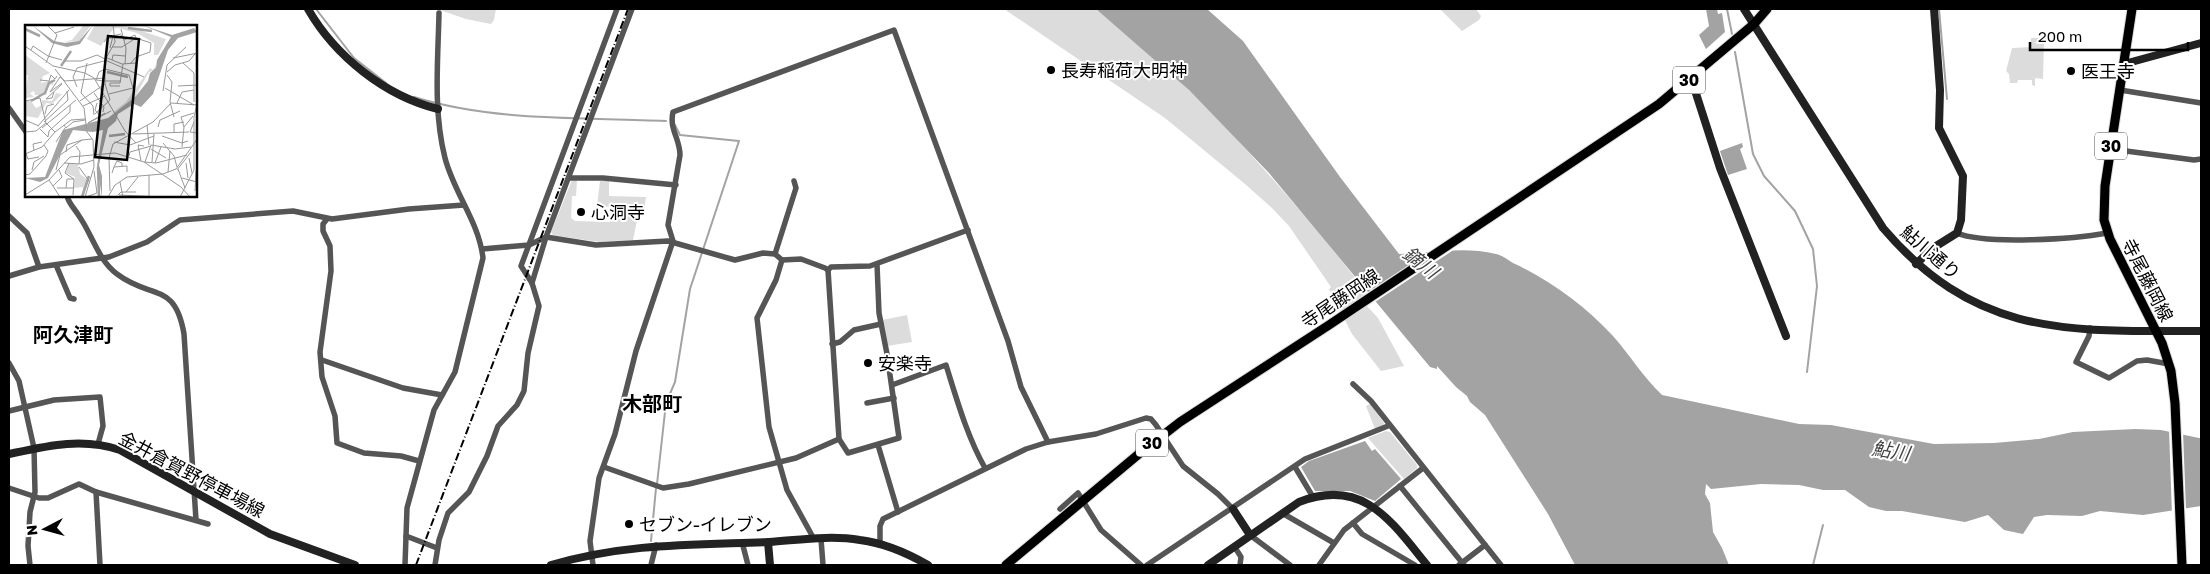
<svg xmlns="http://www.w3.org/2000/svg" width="2210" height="574" viewBox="0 0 2210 574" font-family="'Golos Text','Noto Sans JP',sans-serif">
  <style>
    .green { fill: #dcdcdc }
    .water { fill: #a3a3a3 }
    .pier { fill: #fff }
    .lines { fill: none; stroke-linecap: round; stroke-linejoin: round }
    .stream { stroke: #a3a3a3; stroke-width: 2 }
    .primary-casing { stroke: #dbdbdb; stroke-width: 11 }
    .street { stroke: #555; stroke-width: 5.5 }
    .secondary { stroke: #222; stroke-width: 8 }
    .primary { stroke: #000; stroke-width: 9 }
    .rail { stroke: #000; stroke-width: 2; stroke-dasharray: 8 2.5 1 2.5; stroke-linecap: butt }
    .poi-dot { fill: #000; stroke: #fff; stroke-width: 2 }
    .labels { text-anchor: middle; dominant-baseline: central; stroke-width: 4; stroke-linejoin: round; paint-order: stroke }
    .shield { fill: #fff; stroke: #4c4c4c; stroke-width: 1 }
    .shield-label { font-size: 16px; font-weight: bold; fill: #000 }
    .poi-label { font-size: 18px; fill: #000; stroke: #fff; text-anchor: start }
    .street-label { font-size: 18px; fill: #000; stroke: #fff }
    .water-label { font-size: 19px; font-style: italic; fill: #444; stroke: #fff }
    .quarter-label { font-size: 20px; font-weight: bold; fill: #000; stroke: #fff }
    .inset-river { fill: none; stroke: #a3a3a3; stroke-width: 2.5 }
    .inset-road { fill: none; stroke: #999; stroke-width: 1 }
    .view { fill: #000; fill-opacity: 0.15; stroke: #000; stroke-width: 2.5 }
    .inset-edge { fill: none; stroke: #000; stroke-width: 2.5 }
  </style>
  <rect width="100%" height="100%" fill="#fff"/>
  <g class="green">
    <polygon points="437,9 496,9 494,20 491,24 466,19"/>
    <path d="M 1004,9 L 1096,9 C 1127,36 1160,62 1190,91 C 1256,157 1316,227 1374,302 L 1367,306 L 1378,318 L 1404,366 L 1381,371 L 1352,334 L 1329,289 L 1331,287 L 1289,226 L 1272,208 L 1245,184 L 1165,118 Z"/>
    <polygon points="1440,9 1476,9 1481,16 1479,20 1462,31"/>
    <polygon points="2031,38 2044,38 2043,79 2035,78 2035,86 2032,85 2032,80 2018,80 2017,83 2010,83 2009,74 2006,71 2012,48 2031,47"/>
    <polygon points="572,180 577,180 576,196 572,196 571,218 575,221 610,222 611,207 597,206 600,181 609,181 609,196 646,197 644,211 639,211 633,240 599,242 553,235 551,232"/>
    <polygon points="907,315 912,342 887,346 882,320"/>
    <polygon points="1370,404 1384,423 1383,427 1375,429 1366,406"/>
    <polygon points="1386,431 1390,432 1417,465 1417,468 1404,479 1368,438"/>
  </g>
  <g class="water">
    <path d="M 1096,9 L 1207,9 L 1243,41 L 1340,177 L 1399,254 C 1431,253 1464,246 1496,254 C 1502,255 1508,260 1513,263 C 1550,280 1585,306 1613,336 C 1630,355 1643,377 1662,395 L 1799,424 L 1831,425 L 1934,444 L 1994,443 L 2039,439 L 2073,432 L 2135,429 L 2161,430 L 2199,438 L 2201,438 L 2201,506 L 2143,515 L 2100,511 L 2082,516 L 2047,515 L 2034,517 L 2023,534 L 2004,530 L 1988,515 L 1965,522 L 1902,511 L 1886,511 L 1869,507 L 1845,490 L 1823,490 L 1799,485 L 1761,484 L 1711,489 L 1706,484 L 1705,494 L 1710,503 L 1713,532 L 1722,548 L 1729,565 L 1575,565 L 1548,514 L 1485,415 L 1470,402 L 1467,396 L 1456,387 L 1437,366 L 1437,369 L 1430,367 L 1269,173 L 1189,90 Z"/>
    <polygon points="1706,9 1717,9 1718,14 1722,13 1725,32 1706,49 1699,35 1709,26"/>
    <polygon points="1742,143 1743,147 1740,149 1747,169 1728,175 1720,151"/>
    <polygon points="1365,441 1372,451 1375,449 1401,479 1375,501 1350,491 1315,491 1301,467 1309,461"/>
  </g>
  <g class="pier">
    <polygon points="1458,247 1372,304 1365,294 1433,249"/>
    <polygon points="2169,429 2183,432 2186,510 2172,514"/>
  </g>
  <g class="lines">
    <g class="stream">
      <polyline points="316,9 354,58 386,83"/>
      <polyline points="1727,9 1732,34"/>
      <polyline points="1939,9 1947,99"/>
      <polyline points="1735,52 1753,154 1764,176 1795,211 1813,249 1817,286 1807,372"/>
      <path d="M 414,97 C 495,122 583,117 666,121"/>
      <polyline points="657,484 666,403 675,382 690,289 739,141 680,135 675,125"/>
      <polyline points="651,541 656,488"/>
      <polyline points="1813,565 1823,525"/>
    </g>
    <defs>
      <g id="primary">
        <polyline points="2132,9 2105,186 2104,220 2110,239 2162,343 2171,371 2175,403 2182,565"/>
        <polyline points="1006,565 1140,453 1180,422 1329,325 1659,104 1754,24 1767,9"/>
      </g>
    </defs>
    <use href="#primary" class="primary-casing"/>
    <g class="street">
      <polyline points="2120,90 2201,103"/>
      <polyline points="9,108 26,132"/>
      <polyline points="2111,149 2194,160 2201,159"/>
      <polyline points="569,178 603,178 676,185"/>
      <path d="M 67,196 C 69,204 75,209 79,216 C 92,234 98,260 117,274 C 151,300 175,281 184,334 L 196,520"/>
      <polyline points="9,216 27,233 39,267"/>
      <polyline points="327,219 323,224 323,231 330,246 331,271 320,352 322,377 335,416 337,443 364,453 401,456 419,461"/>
      <path d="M 1957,233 C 1985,245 2075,239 2107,233"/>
      <polyline points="482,249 529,245 546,237 596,245 668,241 735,260 763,253 775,254 782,260 801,259 825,268 828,270 839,439 848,453 899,438 887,354 879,313 877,264"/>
      <polyline points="775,254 796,188 794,181"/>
      <polyline points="782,260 776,280 757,318 769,427 787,490 814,539"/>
      <polyline points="56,265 70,298 74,299"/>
      <polyline points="828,270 831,267 870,266 968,230"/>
      <polyline points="9,276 39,267 109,257 147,242 180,220 293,211 332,219 409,209 464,205"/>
      <polyline points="532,283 546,237 632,9"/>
      <polyline points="2090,328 2089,336 2076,362 2109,378 2137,361 2147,360 2169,364"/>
      <polyline points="832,344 840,342 854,330 881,324"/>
      <polyline points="322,360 403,388 442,395"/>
      <polyline points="9,363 19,381 34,448 35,492 30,512 28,546 30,565"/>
      <polyline points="1353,384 1371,401 1501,565"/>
      <path d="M 892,385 L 946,365 C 957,400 967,436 985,468"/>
      <polyline points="867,403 894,398"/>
      <polyline points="9,411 54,400 100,397 103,426 98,444"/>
      <polyline points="878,445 898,512"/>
      <polyline points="604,467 663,488 689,484 796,458 839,439"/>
      <polyline points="1295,467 1313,497"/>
      <polyline points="1400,486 1464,565"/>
      <polyline points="9,488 39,498 48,498 79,484 96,492 208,524"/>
      <polyline points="96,492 100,565"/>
      <polyline points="1060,509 1078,493 1101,530 1141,565"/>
      <polyline points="1282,513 1334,543"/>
      <polyline points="1353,523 1362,534 1415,565"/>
      <polyline points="1250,535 1290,565"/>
      <polyline points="406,536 437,548"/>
      <polyline points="821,539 823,565"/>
      <polyline points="742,542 748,565"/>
      <polyline points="880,544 880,526 883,519 1026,449 1048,442 1096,434 1146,418 1151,419 1156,425 1183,466 1218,494 1233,509"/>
      <polyline points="1234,546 1241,557 1240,565"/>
      <path d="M 405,565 L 407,508 L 434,410 L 455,372 L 483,258 C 479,222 454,193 445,158 C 433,111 438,61 439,13"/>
      <polyline points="435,565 439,540 448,513 469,492 487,456 498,426 517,405 524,391 528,353 539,306 532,283 521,266 617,9"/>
      <path d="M 593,565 L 590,541 L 599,478 L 615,434 L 636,351 L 673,241 L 668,225 L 680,155 C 680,139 669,129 673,112 L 894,30 L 1008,341 L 1021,387 L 1048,442"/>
      <polyline points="651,565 656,545"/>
      <polyline points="1147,565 1305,459 1388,426"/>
      <polyline points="1319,565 1344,530 1423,468"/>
      <polyline points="1459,565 1485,545"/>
    </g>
    <g class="secondary">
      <path d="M 308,9 C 335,56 385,96 438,109"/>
      <path d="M 1744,9 L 1883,228 C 1977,338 2068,331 2201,331"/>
      <polyline points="2124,64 2201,43"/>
      <polyline points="1691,78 1720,168 1786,336"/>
      <polyline points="1916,264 1933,248 1957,233 1961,220 1963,176 1939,128 1940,90 1934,9"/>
      <path d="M 9,454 C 46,446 82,437 120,450 L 270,534 L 355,565"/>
      <polyline points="1233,509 1250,535"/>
      <polyline points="768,542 770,565"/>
      <path d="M 551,565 C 626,543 692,545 769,542 C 799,540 830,535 860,540 C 885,543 907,553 928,565"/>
      <path d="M 1208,565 L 1299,502 C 1363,477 1391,521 1427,565"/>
    </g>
    <use href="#primary" class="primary"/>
    <polyline class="rail" points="416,565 628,9"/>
  </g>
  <g class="poi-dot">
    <circle cx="1051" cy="70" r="5"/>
    <circle cx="2071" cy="71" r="5"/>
    <circle cx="581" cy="212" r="5"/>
    <circle cx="868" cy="363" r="5"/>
    <circle cx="629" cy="524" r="5"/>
  </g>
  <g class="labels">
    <g class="shield">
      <rect x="1673" y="66.5" width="32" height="27" rx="4"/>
      <rect x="2095" y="132.5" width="32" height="27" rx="4"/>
      <rect x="1136" y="429.5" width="32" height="27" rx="4"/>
    </g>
    <g class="shield-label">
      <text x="1689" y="80">30</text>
      <text x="2111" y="146">30</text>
      <text x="1152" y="443">30</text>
    </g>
    <g class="poi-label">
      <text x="1061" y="70">長寿稲荷大明神</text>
      <text x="2081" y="71">医王寺</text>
      <text x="591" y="212">心洞寺</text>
      <text x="878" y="363">安楽寺</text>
      <text x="639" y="524">セブン-イレブン</text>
    </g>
    <g class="street-label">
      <text transform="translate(1931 252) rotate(41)">鮎川通り</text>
      <text transform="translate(2148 280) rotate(63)">寺尾藤岡線</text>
      <text transform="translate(1340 298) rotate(-34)">寺尾藤岡線</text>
      <text transform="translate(192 474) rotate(28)">金井倉賀野停車場線</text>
    </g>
    <g class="water-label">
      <text transform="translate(1421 262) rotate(38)">鏑川</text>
      <text transform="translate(1891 450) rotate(9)">鮎川</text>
    </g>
    <g class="quarter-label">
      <text x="73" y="334">阿久津町</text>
      <text x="652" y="403">木部町</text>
    </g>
  </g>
  <g transform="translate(25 25)">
    <rect width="172" height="172" fill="#fff"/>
    <path d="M 59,0 L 66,0 L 54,16 L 38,17 L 47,15 ZM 70,0 L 98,0 L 141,14 L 133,30 L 129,30 L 129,18 L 112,8 L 93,3 L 88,4 L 76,21 L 62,14 ZM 0,30 L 25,48 L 18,51 L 16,58 L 29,55 L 28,60 L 24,59 L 21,70 L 10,70 L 9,66 L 5,68 L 9,72 L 0,73 L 3,50 L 0,50 ZM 131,40 L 131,45 L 124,47 L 110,72 L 96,84 L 86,89 L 101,77 L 125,43 L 128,45 ZM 31,68 L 37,69 L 27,79 L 21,78 L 13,93 L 0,91 L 1,76 L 6,76 L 11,83 L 17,80 L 17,75 L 27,76 ZM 44,138 L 53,139 L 55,149 L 64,156 L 57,172 L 58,162 L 49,163 L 50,152 L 41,148 Z" fill="#dcdcdc"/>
    <path d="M 7,0 L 29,16 L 40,18 L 54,16 L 68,0 L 55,19 L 42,22 L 27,18 ZM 117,0 L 147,10 L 169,3 L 172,7 L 153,13 L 143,25 L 128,69 L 116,82 L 109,79 L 93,89 L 91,96 L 83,103 L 74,140 L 77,151 L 77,172 L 72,141 L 78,105 L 68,107 L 48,105 L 23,153 L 15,157 L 0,153 L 20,152 L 38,105 L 83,93 L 110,72 L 123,56 L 125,48 L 131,43 L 132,35 L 146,12 Z" fill="#a3a3a3"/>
    <path class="inset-river" d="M 103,3 L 127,6M 0,4 L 15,11M 36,41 L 46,26M 82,47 L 103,52M 6,76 L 20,68 L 24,58 L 30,55M 84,111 L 100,109M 73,142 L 74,172M 57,172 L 64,151"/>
    <path class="inset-road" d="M 96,4 L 101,23 L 100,39M 30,8 L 49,2M 99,15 L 110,10 L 111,14M 79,17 L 82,13 L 93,13 L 97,10M 0,21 L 28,41 L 60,48 L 69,53 L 100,106 L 111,118M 87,22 L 97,22 L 111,13 L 126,18 L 125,27 L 111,32 L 106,38M 85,23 L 88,11 L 96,9M 6,25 L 8,21 L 23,31 L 37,35M 82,33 L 97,39 L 111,38M 148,33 L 173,28M 80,35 L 119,52M 87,35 L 88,30 L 100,31M 39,36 L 56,36 L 72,30 L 80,34M 21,38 L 32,10 L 22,0M 62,38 L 56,68 L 68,81 L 69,90M 158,38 L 169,48 L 169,77M 30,44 L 59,83 L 62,107 L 68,115 L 69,142 L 60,172M 142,47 L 150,40 L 164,36 L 170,29M 142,50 L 147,57 L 145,77 L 149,92M 15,55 L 24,56 L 26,50 L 30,54 L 32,51M 80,56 L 71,55 L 74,47 L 80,44 L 104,50 L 108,63 L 84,69M 80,56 L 96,56M 37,58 L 25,67 L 35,52 L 40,56 L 80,53M 95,61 L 85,61 L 85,58 L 95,58 L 98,39M 153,61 L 173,60M 52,62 L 48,52 L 52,43 L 79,36M 140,63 L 169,80M 138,66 L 142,40 L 161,22M 29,67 L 27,73 L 21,74 L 37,59M 69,68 L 79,82 L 78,87M 0,76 L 15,73 L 21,98M 55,76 L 80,59 L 80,35 L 90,17 L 88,0M 72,78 L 70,85 L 76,92M 152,78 L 157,67 L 169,65M 58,81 L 80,71M 80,88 L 63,98 L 86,86M 20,89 L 22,81 L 29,79M 70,89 L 85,75 L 80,59M 0,95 L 14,101M 19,97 L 43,75 L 42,66M 169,97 L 165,107 L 173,108M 39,100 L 41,103 L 48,97 L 60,95M 122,100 L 124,120M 13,101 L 44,65M 133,102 L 135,95 L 155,86M 159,102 L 156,92 L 169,88M 17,103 L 51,75M 15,104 L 23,112 L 24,106 L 45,87 L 45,80M 0,107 L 11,106 L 21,98 L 30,107 L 46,95 L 60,94M 149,108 L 149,99 L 159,97M 108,109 L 164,107M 137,111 L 157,118 L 163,116M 31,117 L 40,103M 89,117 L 105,120 L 129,111M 138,118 L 149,131 L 152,142M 51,121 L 55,127 L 54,139M 157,122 L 159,102 L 168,91M 126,124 L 141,133M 9,125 L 8,119 L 17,117M 0,126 L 3,134 L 14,132M 41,127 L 42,120 L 57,115M 0,129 L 17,122 L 30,107M 104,131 L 105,127 L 126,121M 164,133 L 167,148M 116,136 L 113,120 L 119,121M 119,137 L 131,138 L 162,130M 120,137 L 126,120 L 150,124 L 166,122M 127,137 L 129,109M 39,138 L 56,139 L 69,135M 44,138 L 40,148 L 49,154M 130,138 L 136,122M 161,138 L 163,153M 54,142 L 64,156M 89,142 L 92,136 L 97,138 L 97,142M 153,144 L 160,163M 7,145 L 9,137 L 19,131M 31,145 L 35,130 L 57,115 L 67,114M 152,145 L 166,127M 143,147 L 145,126M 87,148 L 89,142 L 102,141 L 102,147M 0,150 L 5,149 L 21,131 L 23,126 L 19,120M 157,153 L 172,157M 24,155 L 35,172M 95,157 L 98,172M 28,161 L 37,152 L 34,145M 32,163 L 48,163M 41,163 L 42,154 L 49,154M 85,166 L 84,133 L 88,119 L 128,97 L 146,78 L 172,80M 170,166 L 171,146M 101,167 L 113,152M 0,170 L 24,155 L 45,132 L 90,128 L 119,137 L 156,162 L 165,172M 48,170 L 49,154M 93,170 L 96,167 L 111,167M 94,170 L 138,172M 61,172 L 72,168 L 69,146M 83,172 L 90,160 L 102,152 L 138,149 L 151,144 L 173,113M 124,172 L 124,150M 155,172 L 169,145 L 169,92 L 173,75"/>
    <path class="view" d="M 83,11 L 114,14 L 102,135 L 70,132 Z"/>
    <rect width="172" height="172" class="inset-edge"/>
  </g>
  <rect width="2210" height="574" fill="none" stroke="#000000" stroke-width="20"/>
  <g transform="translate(45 529) rotate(264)" stroke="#ffffff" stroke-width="4" paint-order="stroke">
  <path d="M0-4L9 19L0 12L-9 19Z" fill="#000000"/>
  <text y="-8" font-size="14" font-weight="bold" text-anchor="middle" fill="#000000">N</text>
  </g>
  <path d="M2030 42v8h158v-8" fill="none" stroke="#000000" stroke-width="2.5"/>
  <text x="2038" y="42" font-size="15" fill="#000000" stroke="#ffffff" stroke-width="4" paint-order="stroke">200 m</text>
</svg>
